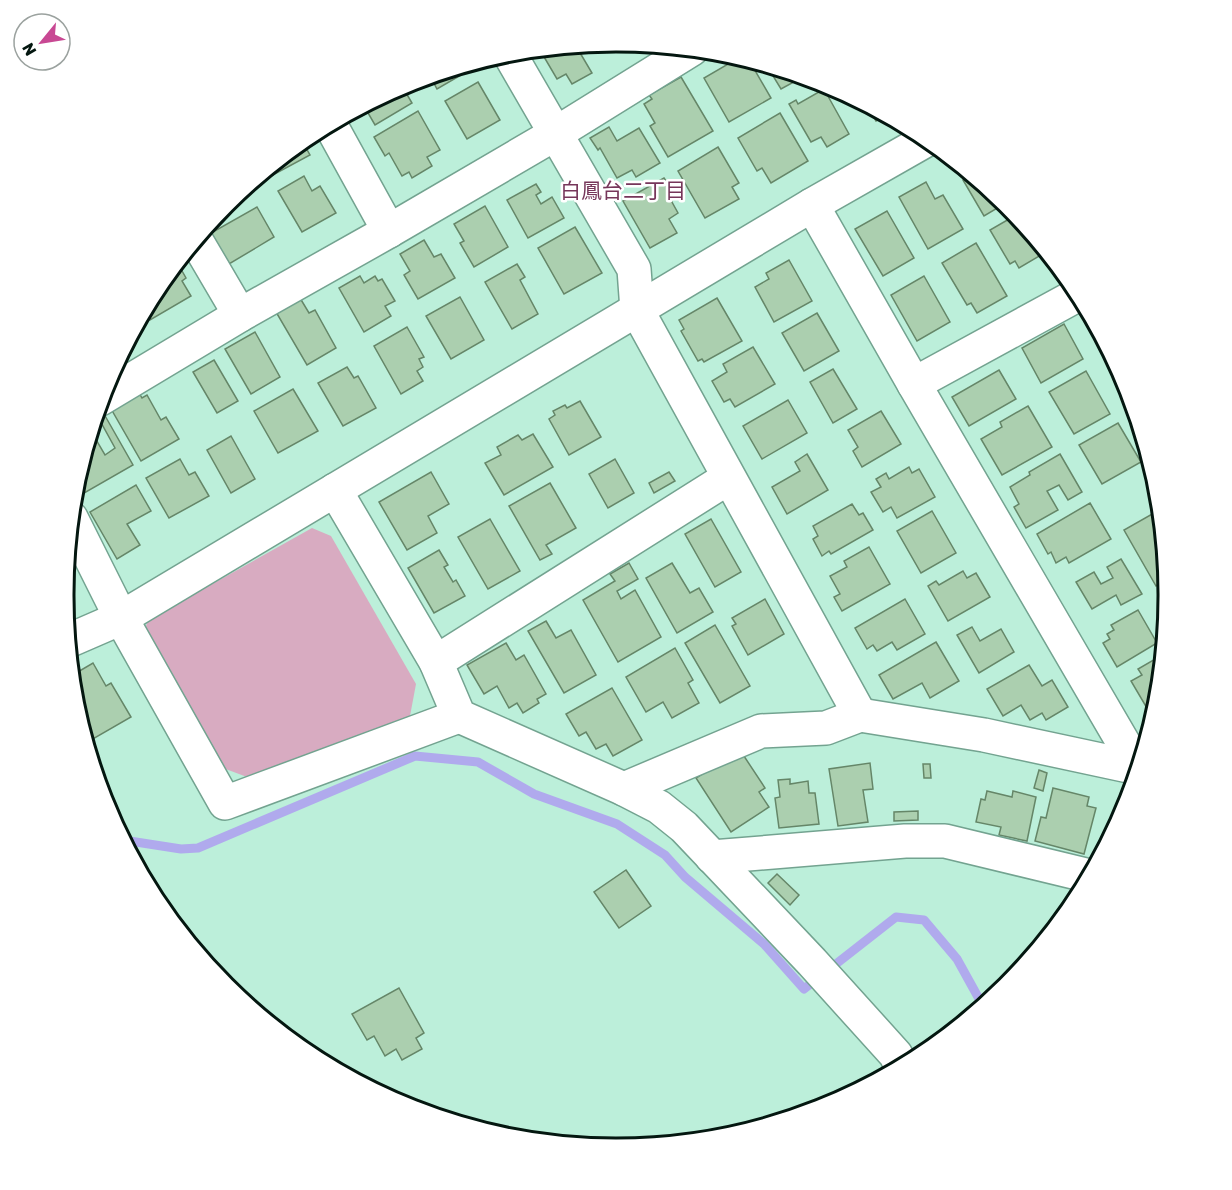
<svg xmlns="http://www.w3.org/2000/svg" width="1232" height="1190" viewBox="0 0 1232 1190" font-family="Rubik,'Noto Sans JP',sans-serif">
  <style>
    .green { fill: #d8abc1 }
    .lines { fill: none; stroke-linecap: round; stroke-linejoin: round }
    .stream { stroke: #b0aaed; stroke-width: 9 }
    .building { fill: #abcfaf; stroke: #658668; stroke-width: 1.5 }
    .minor-casing { stroke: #73a390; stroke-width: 36 }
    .minor { stroke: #fff; stroke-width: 33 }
    .labels { text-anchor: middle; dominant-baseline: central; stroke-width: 5; stroke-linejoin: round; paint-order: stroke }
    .neighbourhood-label { font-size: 21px; fill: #76365a; stroke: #fff }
    .rim { fill: none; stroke: #041710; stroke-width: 3 }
  </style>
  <rect width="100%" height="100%" fill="#bcefda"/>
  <polygon class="green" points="312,528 331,536 416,684 410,716 247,777 223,768 141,641 148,620"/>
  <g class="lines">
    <polyline class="stream" points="123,840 181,849 198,848 415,756 478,762 534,794 617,824 665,855 685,877 764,944 804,989 896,917 924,920 957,959 983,1006"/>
  </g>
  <g class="building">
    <polygon points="576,46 592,73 572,84 566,74 557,79 540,50"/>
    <polygon points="740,57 749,60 771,98 729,122 704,78"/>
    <polygon points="465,66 468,71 437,89 430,76"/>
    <polygon points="767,66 803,77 781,89"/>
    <polygon points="681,77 713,131 668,157 650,126 655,123 644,104 652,99 649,95"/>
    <polygon points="478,82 500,120 467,139 445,101"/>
    <polygon points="402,86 412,103 375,125 364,106"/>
    <polygon points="824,89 849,134 827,147 821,137 811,142 789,104 796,100 798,104"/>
    <polygon points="867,105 886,116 876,121"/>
    <polygon points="418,111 440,150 427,157 432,166 412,178 409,172 402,176 389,153 385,156 374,137"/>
    <polygon points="780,113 808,161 771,183 762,168 757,171 738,138"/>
    <polygon points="609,127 617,141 639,128 660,163 636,177 632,170 617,178 600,148 598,150 590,138"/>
    <polygon points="302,141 310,155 271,176 267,169"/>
    <polygon points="718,147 739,183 732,187 739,199 705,218 678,171"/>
    <polygon points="972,175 1006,203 984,216 963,180"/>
    <polygon points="304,176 312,191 320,186 336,213 302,232 278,191"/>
    <polygon points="664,178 672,190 667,193 678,213 669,219 677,233 650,248 623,201"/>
    <polygon points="926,182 935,199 943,195 963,229 928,249 899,197"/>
    <polygon points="536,184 541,192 536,195 541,204 552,197 564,218 528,238 507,200"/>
    <polygon points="243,189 247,196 218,212 225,204"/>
    <polygon points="485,206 508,247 474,267 460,243 464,241 454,224"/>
    <polygon points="257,207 274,237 229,264 211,233"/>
    <polygon points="887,211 914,258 883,276 855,229"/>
    <polygon points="1016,215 1046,252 1019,268 1015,261 1010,264 990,230"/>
    <polygon points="575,227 602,273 564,294 538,248"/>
    <polygon points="424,240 434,257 441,254 455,278 418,299 404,275 410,271 400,254"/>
    <polygon points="976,243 1007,296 977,313 971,303 967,305 942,263"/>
    <polygon points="789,260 812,301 774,322 755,287 769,279 766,273"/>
    <polygon points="177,262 186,278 182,281 191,296 150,320 145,310 156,287"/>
    <polygon points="517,264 525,277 520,280 538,314 512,329 485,282"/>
    <polygon points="360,276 364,283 375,276 378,281 382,279 395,301 385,306 391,316 364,332 339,288"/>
    <polygon points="924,276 950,322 917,341 891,295"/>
    <polygon points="460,297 484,340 451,359 426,316"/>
    <polygon points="300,298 309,313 315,310 336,348 307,365 276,312"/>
    <polygon points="717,298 742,341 704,362 702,359 698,361 681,331 684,329 679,320"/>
    <polygon points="817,313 839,351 804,371 782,333"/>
    <polygon points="1064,324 1083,359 1041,383 1022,348"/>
    <polygon points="407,327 424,357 419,359 423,367 417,371 423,381 401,394 374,346"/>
    <polygon points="255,332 280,377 251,394 225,349"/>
    <polygon points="753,347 775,384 735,407 730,399 724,402 712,381 727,372 723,364"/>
    <polygon points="214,360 238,401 217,413 193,372"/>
    <polygon points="347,367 354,378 358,376 376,408 343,426 318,383"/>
    <polygon points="833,369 857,409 833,423 810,382"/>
    <polygon points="999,370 1016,399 969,426 952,397"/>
    <polygon points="1086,371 1110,414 1074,434 1049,392"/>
    <polygon points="293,389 318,431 278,453 254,411"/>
    <polygon points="138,391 142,398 147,395 161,420 166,417 179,439 141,461 110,407"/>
    <polygon points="788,400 807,433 762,459 743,426"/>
    <polygon points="580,401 601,437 569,455 549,419 555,415 553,411 565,405 567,408"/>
    <polygon points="1028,406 1052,447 1002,475 981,439 1002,427 1000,422"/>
    <polygon points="881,411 901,444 862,467 853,451 858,447 848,430"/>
    <polygon points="104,414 133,465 79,496 74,486 91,431 105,455 115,448 98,417"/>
    <polygon points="1118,423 1141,462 1102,484 1079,445"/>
    <polygon points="533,434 553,467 504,495 485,463 501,455 497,447 518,435 522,440"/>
    <polygon points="231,436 255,479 231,493 207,450"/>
    <polygon points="807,454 828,490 787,514 772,487 800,471 795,462"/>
    <polygon points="1060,454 1082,492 1068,500 1059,485 1047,491 1058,510 1026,528 1014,507 1019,504 1010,487 1030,475 1029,472"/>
    <polygon points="180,459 189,475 195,472 209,496 169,518 146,478"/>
    <polygon points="615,459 634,493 608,508 589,474"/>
    <polygon points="909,467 912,473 919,469 935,497 897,518 891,507 883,512 871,492 881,487 876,479 886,473 889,479"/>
    <polygon points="431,472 449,504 428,516 437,533 407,550 379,502"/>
    <polygon points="669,472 675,481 654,493 649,483"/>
    <polygon points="550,483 576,528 546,545 552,554 540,560 509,506"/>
    <polygon points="136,485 151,511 127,524 140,545 117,559 90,512"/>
    <polygon points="1090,503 1111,539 1069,563 1066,557 1056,563 1051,552 1048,554 1037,534"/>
    <polygon points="852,504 859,515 863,513 873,530 831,554 829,551 822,556 813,539 818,536 813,526"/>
    <polygon points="1161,509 1167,579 1156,586 1124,530"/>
    <polygon points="932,511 956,553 921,573 897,531"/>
    <polygon points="490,519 520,571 488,589 458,537"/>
    <polygon points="711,519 741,572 715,587 685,534"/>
    <polygon points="869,547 890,584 842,611 834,597 840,594 830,576 847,567 844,561"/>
    <polygon points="439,550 448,565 444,567 453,582 456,580 465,596 434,613 408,568"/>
    <polygon points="1121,559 1142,594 1121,605 1116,595 1092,609 1076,582 1094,572 1101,584 1113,578 1107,567"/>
    <polygon points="629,563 638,579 617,591 621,599 635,590 661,637 618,662 583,600 615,581 610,574"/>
    <polygon points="672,563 690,593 699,588 713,612 677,633 646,578"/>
    <polygon points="963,571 967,578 976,573 990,597 948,621 928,586 936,581 939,585"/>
    <polygon points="765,599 784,634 748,655 732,626 736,624 732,618"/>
    <polygon points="905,599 925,634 897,650 892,642 877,651 873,645 867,649 855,628"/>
    <polygon points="1138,610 1157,643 1117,667 1103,643 1110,639 1107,634 1114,630 1111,625"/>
    <polygon points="546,621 556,638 571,630 596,675 564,693 528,631"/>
    <polygon points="715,625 750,686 720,703 685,643"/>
    <polygon points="972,627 980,641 1001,629 1014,652 979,673 957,635"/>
    <polygon points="936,642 959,681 930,698 922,683 893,699 879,675"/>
    <polygon points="506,643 516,660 524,655 546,694 537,699 539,703 523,713 517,703 509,708 497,686 484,694 467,665"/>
    <polygon points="675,648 693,680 688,683 699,703 672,718 663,702 646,712 626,677"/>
    <polygon points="1162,655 1158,703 1155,713 1151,715 1131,681 1142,675 1138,669"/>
    <polygon points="93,663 106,686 111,683 131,717 86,743 74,703 71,676"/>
    <polygon points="1029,665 1042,686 1052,680 1068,707 1046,720 1042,713 1030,720 1021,705 1003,716 987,689"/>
    <polygon points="612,688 642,740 613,756 606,744 596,749 586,732 579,736 566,714"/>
    <polygon points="740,750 765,788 759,792 769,807 731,832 696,778"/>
    <polygon points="870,763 873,789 863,790 868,822 838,826 829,769"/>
    <polygon points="923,764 930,764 931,778 924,778"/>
    <polygon points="1039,770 1047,773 1043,791 1034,788"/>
    <polygon points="790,779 790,784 808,781 809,793 815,793 819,824 779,828 775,798 780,797 778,780"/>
    <polygon points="1053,788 1089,797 1087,806 1096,808 1084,854 1035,841 1041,817 1046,818"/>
    <polygon points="987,791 1012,797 1013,791 1036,797 1027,841 999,835 1001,827 976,822 981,799 985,800"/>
    <polygon points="918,811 918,820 894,821 894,812"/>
    <polygon points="626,870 651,906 619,928 594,892"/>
    <polygon points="777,874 799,895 790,905 768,883"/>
    <polygon points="399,988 424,1033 416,1038 422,1049 402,1060 396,1049 385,1056 374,1036 367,1040 352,1014"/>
  </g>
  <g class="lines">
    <defs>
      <g id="minor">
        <polyline points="509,53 634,269 637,310 860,715"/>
        <polyline points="330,124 389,231"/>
        <polyline points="812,205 914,384 1138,768"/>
        <polyline points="196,240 240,315"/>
        <polyline points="914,384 1079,294"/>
        <polyline points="100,399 240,315 389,231 555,134 692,49"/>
        <polyline points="335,490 436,662 459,716 624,789 659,807 684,827 812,962 896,1055 901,1067"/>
        <polyline points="71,518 121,618 225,803 459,716"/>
        <polyline points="68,641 121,618 812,205 928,139"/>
        <polyline points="436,662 728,478"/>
        <polyline points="624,789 761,731 826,728 860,715 984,735 1138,768"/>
        <polyline points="712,857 905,841 945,841 1090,876"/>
      </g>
    </defs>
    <use href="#minor" class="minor-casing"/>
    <use href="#minor" class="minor"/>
  </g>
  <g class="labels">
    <g class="neighbourhood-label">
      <text x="623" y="190">白鳳台二丁目</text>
    </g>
  </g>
  <path d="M0 0H1232V1190H0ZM616 52H616A542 542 0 0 1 1158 594V596A542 542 0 0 1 616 1138H616A542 542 0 0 1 74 596V594A542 542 0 0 1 616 52Z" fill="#fff" fill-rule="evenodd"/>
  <path class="rim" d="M616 52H616A542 542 0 0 1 1158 594V596A542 542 0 0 1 616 1138H616A542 542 0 0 1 74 596V594A542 542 0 0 1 616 52Z"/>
  <g transform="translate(42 42) rotate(240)"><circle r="28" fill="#ffffff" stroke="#9ba29f" stroke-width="1.5"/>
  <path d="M0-4.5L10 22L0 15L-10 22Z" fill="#c84893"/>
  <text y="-9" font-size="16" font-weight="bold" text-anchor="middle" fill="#041710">N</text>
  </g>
</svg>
